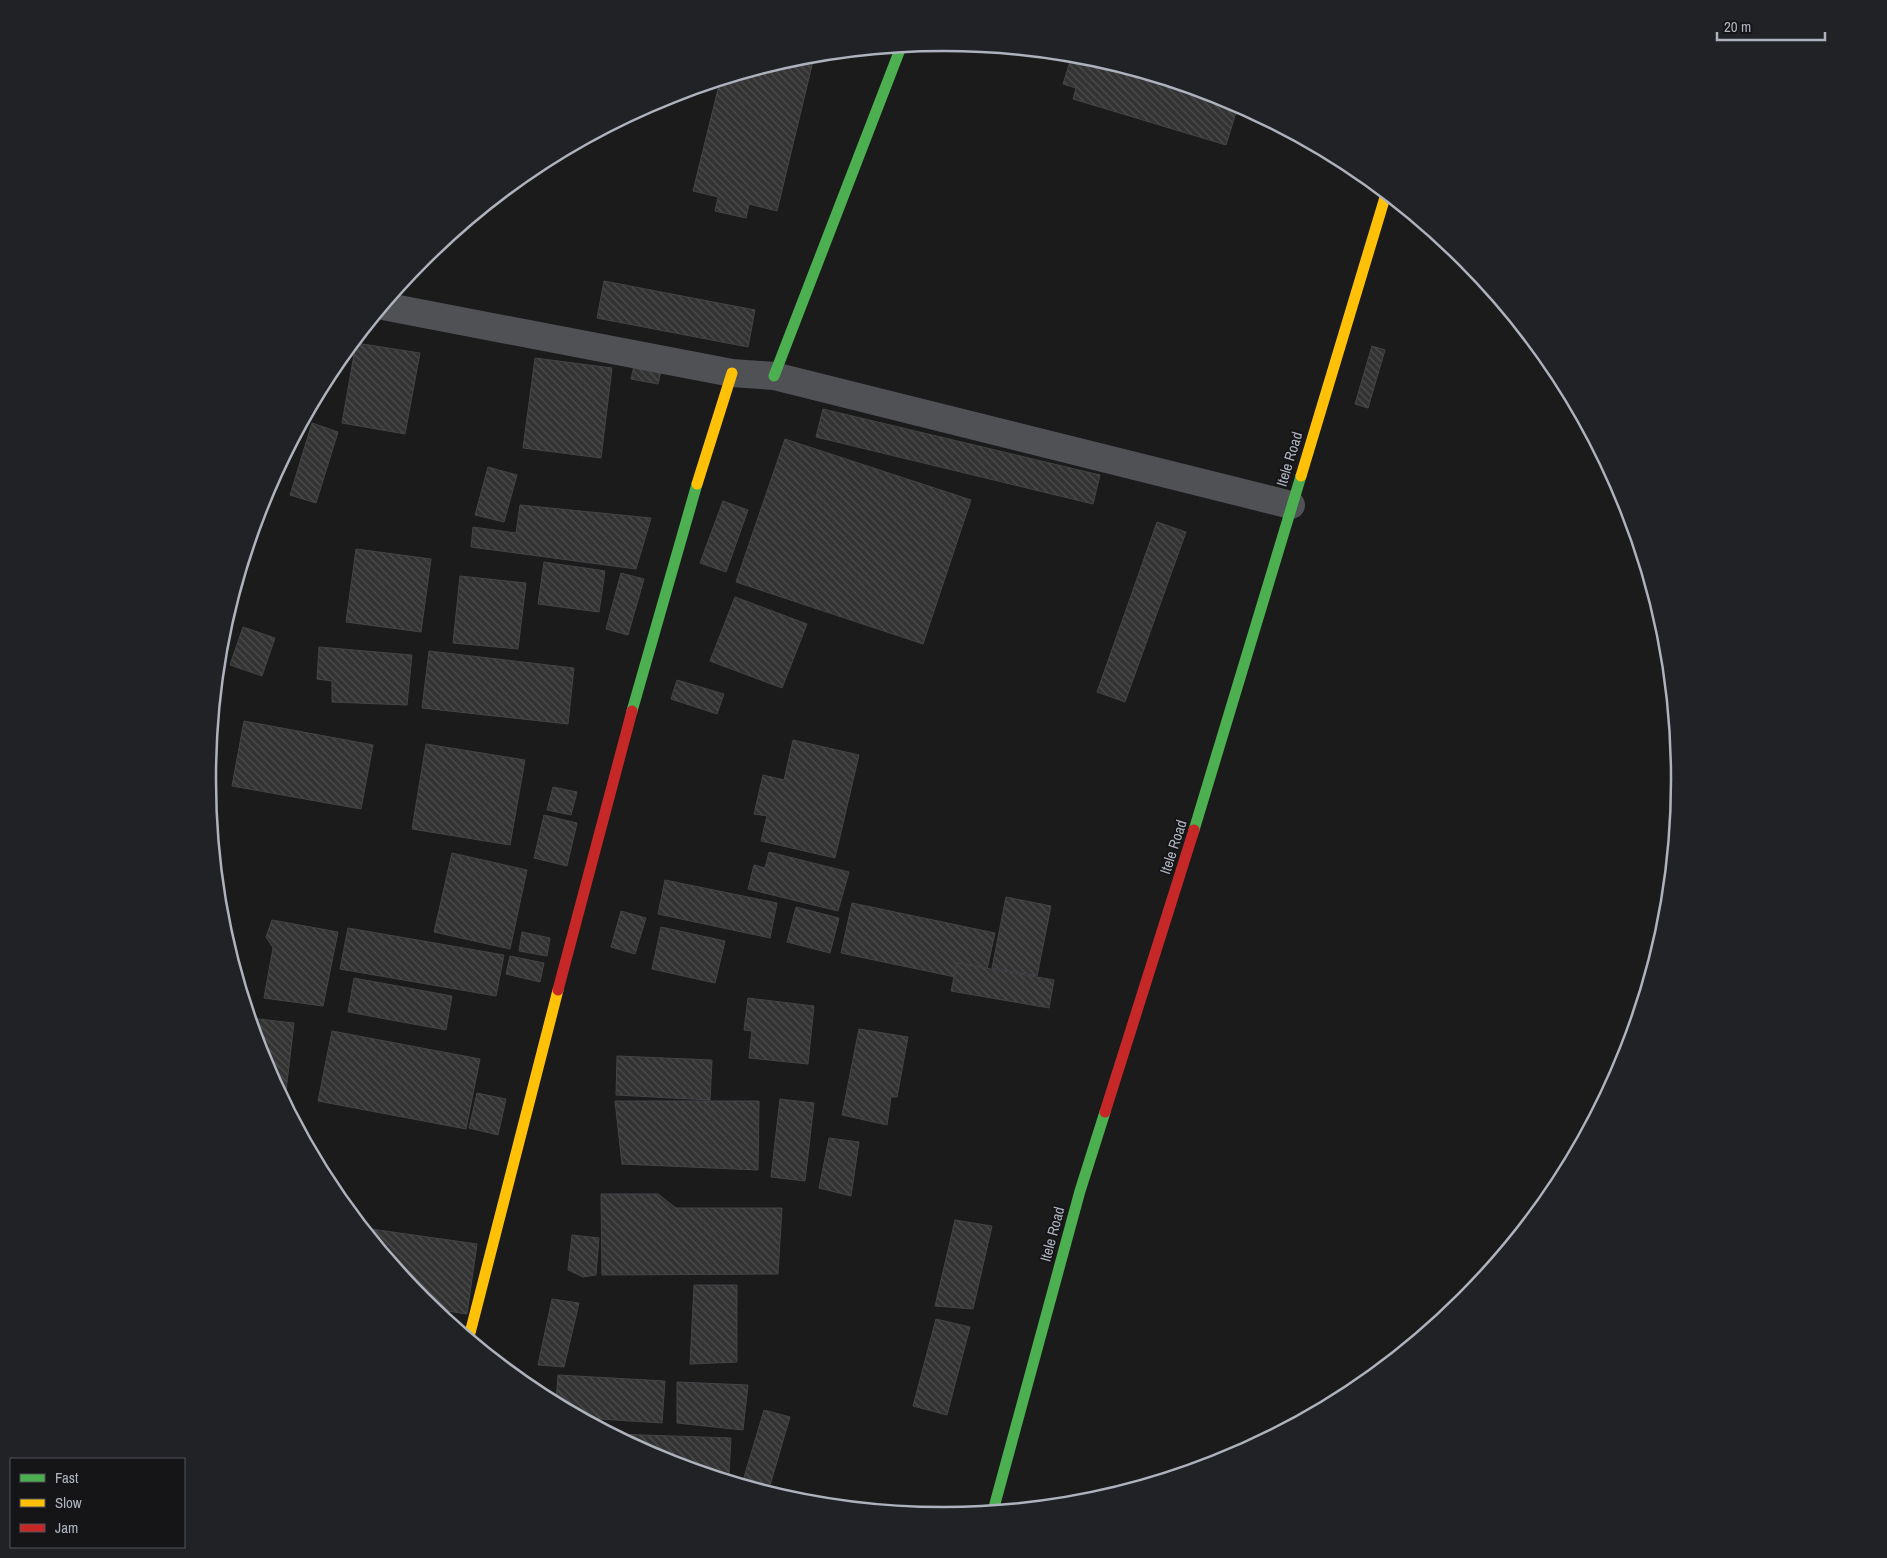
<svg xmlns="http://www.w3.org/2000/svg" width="1887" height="1558" viewBox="0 0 1887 1558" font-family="'Archivo Narrow',sans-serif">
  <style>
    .building { fill: url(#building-back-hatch); stroke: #434448 }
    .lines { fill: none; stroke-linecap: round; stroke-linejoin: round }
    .street { stroke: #4f5155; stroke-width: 28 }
    .fast { stroke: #4caf50; stroke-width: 11 }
    .slow { stroke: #ffc107; stroke-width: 11 }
    .jam { stroke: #c62828; stroke-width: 11 }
    .labels { text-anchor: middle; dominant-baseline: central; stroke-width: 4; stroke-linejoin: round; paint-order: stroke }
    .street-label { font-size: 15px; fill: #adb2bc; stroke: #151518 }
    .rim { fill: none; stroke: #adb2bc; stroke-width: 2.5 }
  </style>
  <defs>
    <pattern id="building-back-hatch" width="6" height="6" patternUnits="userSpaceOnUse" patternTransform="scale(1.25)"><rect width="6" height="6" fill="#333334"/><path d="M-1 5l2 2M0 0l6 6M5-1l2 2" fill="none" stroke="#4e4e4f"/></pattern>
  </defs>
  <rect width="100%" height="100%" fill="#1b1b1c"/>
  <g class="building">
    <polygon points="1072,55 1087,57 1226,99 1238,106 1226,145 1073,99 1076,88 1063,84"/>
    <polygon points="798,57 813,61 777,211 749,204 746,218 715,211 718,197 693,191 720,81"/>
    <polygon points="604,281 755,310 748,347 597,318"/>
    <polygon points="356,343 420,353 405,434 342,423"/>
    <polygon points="1372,346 1385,350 1368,408 1355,404"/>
    <polygon points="535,358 612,368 601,458 523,448"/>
    <polygon points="634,366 661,371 658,384 631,379"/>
    <polygon points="823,409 1100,475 1093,504 816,437"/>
    <polygon points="312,423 338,432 316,503 290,495"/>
    <polygon points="785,439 971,500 923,644 736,582"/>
    <polygon points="488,467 517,475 504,522 475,515"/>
    <polygon points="723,501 748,510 726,572 700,563"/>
    <polygon points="520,505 651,518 636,569 471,547 473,527 516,533"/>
    <polygon points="1157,522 1186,532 1125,702 1097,692"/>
    <polygon points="356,549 431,559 421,632 346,622"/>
    <polygon points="544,562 605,571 599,612 538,604"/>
    <polygon points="621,573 644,579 628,635 606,629"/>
    <polygon points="460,576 526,583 518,649 453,643"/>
    <polygon points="735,597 807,624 782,688 710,661"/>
    <polygon points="243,627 275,638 262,676 230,665"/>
    <polygon points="319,647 412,655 407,705 332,702 332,681 317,679"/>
    <polygon points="429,651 574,668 568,724 422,708"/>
    <polygon points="677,680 724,694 717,714 671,699"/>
    <polygon points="244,721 373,745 361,809 232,786"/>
    <polygon points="793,740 859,755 835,858 761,841 767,816 754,814 763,775 784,780"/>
    <polygon points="426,744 525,760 510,845 412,829"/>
    <polygon points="553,787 577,792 571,815 547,810"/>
    <polygon points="544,815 577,823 567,866 534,858"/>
    <polygon points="769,852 849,872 838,911 748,889 754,865 765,868"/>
    <polygon points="452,853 527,870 510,949 434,932"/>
    <polygon points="665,880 777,903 770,938 658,914"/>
    <polygon points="1006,897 1051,906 1037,976 992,968"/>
    <polygon points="852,903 995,933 984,983 841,953"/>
    <polygon points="796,907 839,918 830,953 787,942"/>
    <polygon points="621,911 646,918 635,954 611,947"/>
    <polygon points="272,920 338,932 323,1006 264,998 273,948 266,937"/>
    <polygon points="661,927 725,941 715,983 652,969"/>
    <polygon points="348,928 504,955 496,996 340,969"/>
    <polygon points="522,932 550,938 547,956 519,951"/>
    <polygon points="510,956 544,963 540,982 506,974"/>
    <polygon points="957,963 1054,980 1049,1008 951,991"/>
    <polygon points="354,978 452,996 446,1030 348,1012"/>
    <polygon points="748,998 814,1006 808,1064 749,1058 752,1031 744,1030"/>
    <polygon points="250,1018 294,1023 285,1099 263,1061"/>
    <polygon points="859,1029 908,1037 897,1097 891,1097 887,1125 842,1115"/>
    <polygon points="332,1031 480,1059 466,1129 318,1101"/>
    <polygon points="617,1056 712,1060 710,1100 616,1095"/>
    <polygon points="477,1093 506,1099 498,1135 469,1128"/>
    <polygon points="780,1099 814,1103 805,1181 771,1177"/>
    <polygon points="615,1101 759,1101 758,1170 622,1164"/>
    <polygon points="829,1138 859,1142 851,1196 819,1188"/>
    <polygon points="601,1194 658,1194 676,1208 782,1208 778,1274 602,1275"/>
    <polygon points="955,1220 992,1226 973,1309 935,1306"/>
    <polygon points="364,1228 477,1244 467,1314 434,1309 423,1300"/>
    <polygon points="572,1235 599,1238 596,1275 583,1277 568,1270"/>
    <polygon points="694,1285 737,1285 737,1362 690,1364"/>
    <polygon points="552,1299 579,1303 564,1367 538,1365"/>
    <polygon points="936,1319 970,1327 947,1415 913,1406"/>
    <polygon points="558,1375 665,1381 662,1423 585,1418 556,1403"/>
    <polygon points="677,1382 748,1385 743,1430 677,1423"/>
    <polygon points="764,1410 790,1417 768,1492 742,1484"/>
    <polygon points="613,1434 731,1438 729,1474 708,1473 661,1459"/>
  </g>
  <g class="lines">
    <polyline class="street" points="383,306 732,373 774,376 1291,505"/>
    <g class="fast">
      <polyline points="774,376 901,47"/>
      <polyline points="632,711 697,484"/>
      <polyline points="1194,830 1301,476"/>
      <polyline points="993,1511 1080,1191 1105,1112"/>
    </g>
    <g class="slow">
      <polyline points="1301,476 1386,194"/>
      <polyline points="697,484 732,373"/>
      <polyline points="469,1337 558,990"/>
    </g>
    <g class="jam">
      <polyline points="558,990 632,711"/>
      <polyline points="1105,1112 1194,830"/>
    </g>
  </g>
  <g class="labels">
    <g class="street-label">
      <text transform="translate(1289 459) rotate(-73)">Itele Road</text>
      <text transform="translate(1173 847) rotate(-72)">Itele Road</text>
      <text transform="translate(1052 1234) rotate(-75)">Itele Road</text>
    </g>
  </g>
  <path d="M0 0H1887V1558H0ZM943 51H944A727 727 0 0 1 1671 778V780A727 727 0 0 1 944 1507H943A727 727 0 0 1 216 780V778A727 727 0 0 1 943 51Z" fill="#212225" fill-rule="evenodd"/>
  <path class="rim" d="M943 51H944A727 727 0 0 1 1671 778V780A727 727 0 0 1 944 1507H943A727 727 0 0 1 216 780V778A727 727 0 0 1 943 51Z"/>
  <rect x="10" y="1458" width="175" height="90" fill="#151518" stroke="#52545a"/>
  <rect x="20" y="1474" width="25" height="8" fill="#4caf50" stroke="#52545a"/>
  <text x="55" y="1483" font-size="15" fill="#adb2bc">Fast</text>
  <rect x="20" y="1499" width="25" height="8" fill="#ffc107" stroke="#52545a"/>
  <text x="55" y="1508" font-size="15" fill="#adb2bc">Slow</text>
  <rect x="20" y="1524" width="25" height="8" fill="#c62828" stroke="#52545a"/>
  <text x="55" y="1533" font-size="15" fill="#adb2bc">Jam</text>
  <path d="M1717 32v8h108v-8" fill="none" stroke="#adb2bc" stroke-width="2.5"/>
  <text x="1724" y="32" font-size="15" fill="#adb2bc" stroke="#151518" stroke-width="4" paint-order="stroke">20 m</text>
</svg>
